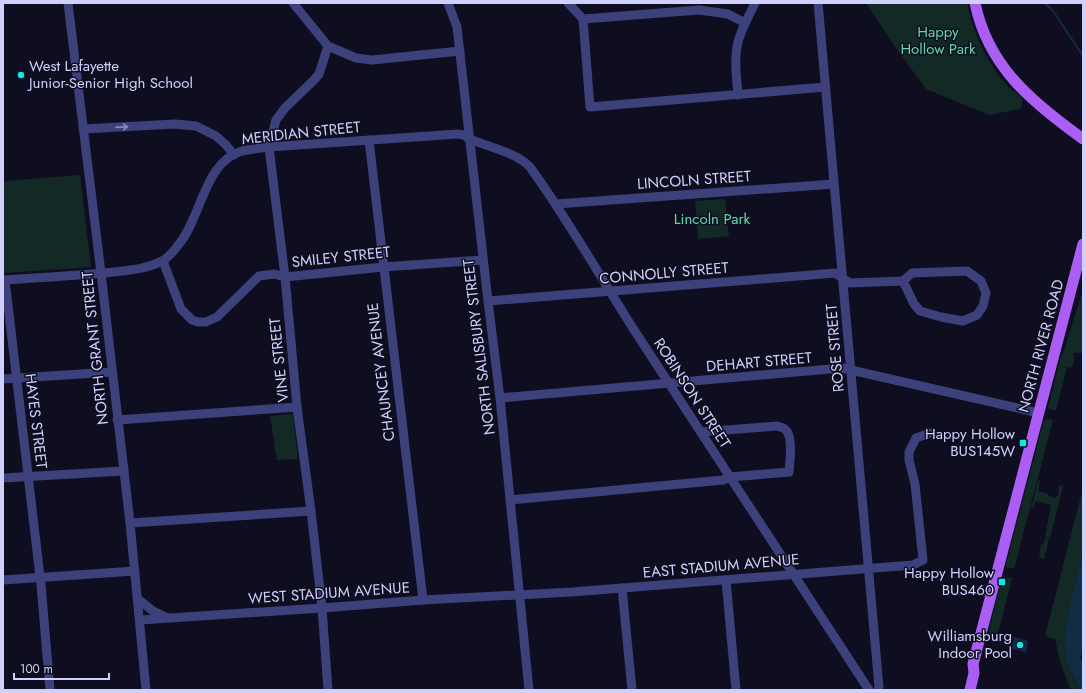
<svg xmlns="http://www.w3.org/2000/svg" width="1086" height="693" viewBox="0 0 1086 693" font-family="Jost,sans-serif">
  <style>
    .green { fill: #122926 }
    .water { fill: #112c45 }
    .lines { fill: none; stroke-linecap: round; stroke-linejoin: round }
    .stream { stroke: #112c45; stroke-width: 2 }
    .minor { stroke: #3c417b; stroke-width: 9 }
    .major { stroke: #ab5ef4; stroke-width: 11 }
    .oneway { stroke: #8688bc }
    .poi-dot { fill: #0fe8e5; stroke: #0f0e20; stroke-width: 1.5 }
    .labels { text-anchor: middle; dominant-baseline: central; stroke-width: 3; stroke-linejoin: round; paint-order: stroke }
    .park-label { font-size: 15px; fill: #61d7ac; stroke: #0f0e20 }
    .poi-label { font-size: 15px; fill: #d0d0fc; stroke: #0f0e20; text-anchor: end }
    .street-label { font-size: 15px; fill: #d0d0fc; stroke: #0f0e20 }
  </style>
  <rect width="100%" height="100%" fill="#0f0e20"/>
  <g class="green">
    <path d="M 866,3 L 967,3 C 973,32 985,59 1004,82 C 1009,88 1016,93 1023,98 L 1021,109 L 989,115 L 926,89 L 891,41 Z"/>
    <polygon points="80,175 91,267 3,273 3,181"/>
    <polygon points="725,199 729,236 698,239 695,201"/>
    <polygon points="1083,289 1083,353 1073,353 1074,359 1072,368 1067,367 1056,411 1048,408 1061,356 1063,354"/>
    <polygon points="293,414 298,459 277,460 270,416"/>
    <polygon points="1047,419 1053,420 1014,569 1009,567 1009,568 1007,568 1006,564 1044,420"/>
    <polygon points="1038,480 1040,481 1038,491 1048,494 1049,496 1054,498 1058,496 1059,485 1063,486 1050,538 1045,537 1051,505 1035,501 1034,507 1031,510"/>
    <polygon points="1083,488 1083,553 1074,589 1067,664 1081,690 1071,690 1061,665 1055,639 1045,636"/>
    <polygon points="1045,538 1049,539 1044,559 1039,557 1041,545 1043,545"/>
    <polygon points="1004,577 1012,578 998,633 987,637 1002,578"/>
  </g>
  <g class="water">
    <polygon points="1083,553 1083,651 1080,658 1083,661 1083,690 1081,690 1067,664 1065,632 1074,589"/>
    <polygon points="1014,637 1028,641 1026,652 1012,649"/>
  </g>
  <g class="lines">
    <polyline class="stream" points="1045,3 1053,11 1083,56"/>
    <g class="minor">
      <polyline points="68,3 101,273 130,523 146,690"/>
      <polyline points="293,3 328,46 356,58 372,60 460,51"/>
      <polyline points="448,3 457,27 458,36 488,301 500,398 529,690"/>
      <polyline points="568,3 583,19 590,107 825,87"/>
      <polyline points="818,3 879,687 878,690"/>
      <polyline points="583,19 699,10 728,14 745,23"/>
      <polyline points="328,46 319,74 314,80 285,108 276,120 269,147 285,277 297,407 311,511 322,608 328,690"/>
      <path d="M 738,95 C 737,82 735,68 736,55 C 737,36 747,20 755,3"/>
      <polyline points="83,129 175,124 196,126 216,136 226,145 234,155"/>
      <polyline points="369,140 423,600"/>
      <polyline points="556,204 834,184"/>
      <polyline points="163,261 181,309 192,320 198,322 206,322 217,317 259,276 274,274 285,277 383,267 483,260"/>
      <polygon points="967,271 981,281 986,293 983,306 977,315 963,321 941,317 920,311 914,304 903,281 912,273"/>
      <path d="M 3,280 C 36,278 70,276 103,273 C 122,271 145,270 162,261 C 169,258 175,249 179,244 C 202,216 204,162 242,151 C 251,149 261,148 269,147 L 458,134 L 464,135 L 469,139 C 487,146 517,153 530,167 C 569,221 602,280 638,336 C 715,454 792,572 869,690"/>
      <polyline points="5,280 41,585 50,690"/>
      <polyline points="488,301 835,273 850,283 903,281"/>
      <polyline points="3,379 112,372"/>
      <polyline points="500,398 842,368 1039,413"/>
      <polyline points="117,420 297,407"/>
      <polyline points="3,478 124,471"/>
      <path d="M 510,500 L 723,480 L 730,477 L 789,472 C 790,462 793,437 786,430 C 783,427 780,427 777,426 L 701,432"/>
      <polyline points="130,523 311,511"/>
      <polyline points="3,580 135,571"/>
      <polyline points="726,580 736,690"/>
      <polyline points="622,588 632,690"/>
      <polyline points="138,599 153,611 166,617"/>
      <polyline points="140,620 322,608 423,600 572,592 913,565 923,560 915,484 909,460 909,452 916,438 930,433"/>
    </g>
    <g class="major">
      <path d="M 975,3 C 988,67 1033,103 1083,139"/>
      <polyline points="970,690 974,673 973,664 1083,244"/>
    </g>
  </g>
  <defs><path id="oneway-shaft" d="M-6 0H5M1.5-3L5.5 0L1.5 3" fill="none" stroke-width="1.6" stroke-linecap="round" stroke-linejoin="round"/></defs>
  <use class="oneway" href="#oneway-shaft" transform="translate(122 127) rotate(-4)"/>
  <g class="poi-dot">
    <circle cx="21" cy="75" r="4"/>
    <rect x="1019" y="439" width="8" height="8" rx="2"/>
    <rect x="998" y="578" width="8" height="8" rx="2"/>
    <circle cx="1020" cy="645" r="4"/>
  </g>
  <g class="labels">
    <g class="park-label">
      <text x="938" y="32">Happy<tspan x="938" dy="17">Hollow Park</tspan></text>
      <text x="712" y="219">Lincoln Park</text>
    </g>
    <g class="poi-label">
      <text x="29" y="66" text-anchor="start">West Lafayette<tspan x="29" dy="17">Junior-Senior High School</tspan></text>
      <text x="1015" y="434">Happy Hollow<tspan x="1015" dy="17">BUS145W</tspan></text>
      <text x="994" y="573">Happy Hollow<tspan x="994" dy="17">BUS460</tspan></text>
      <text x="1012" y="636">Williamsburg<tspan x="1012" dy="17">Indoor Pool</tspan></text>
    </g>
    <g class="street-label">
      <text transform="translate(301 133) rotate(-6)">MERIDIAN STREET</text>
      <text transform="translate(694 180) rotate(-4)">LINCOLN STREET</text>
      <text transform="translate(341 257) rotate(-6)">SMILEY STREET</text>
      <text transform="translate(664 273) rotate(-5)">CONNOLLY STREET</text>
      <text transform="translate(1041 346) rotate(-75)">NORTH RIVER ROAD</text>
      <text transform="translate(479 347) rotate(-97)">NORTH SALISBURY STREET</text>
      <text transform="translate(95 348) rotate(-96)">NORTH GRANT STREET</text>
      <text transform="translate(835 348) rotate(-95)">ROSE STREET</text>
      <text transform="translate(279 360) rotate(-96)">VINE STREET</text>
      <text transform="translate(759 362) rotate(-5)">DEHART STREET</text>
      <text transform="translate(381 372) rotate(-97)">CHAUNCEY AVENUE</text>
      <text transform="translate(692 393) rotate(57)">ROBINSON STREET</text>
      <text transform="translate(36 421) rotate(83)">HAYES STREET</text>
      <text transform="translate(721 566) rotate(-5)">EAST STADIUM AVENUE</text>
      <text transform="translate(329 593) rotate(-4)">WEST STADIUM AVENUE</text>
    </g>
  </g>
  <rect width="1086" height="693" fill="none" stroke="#d0d0fc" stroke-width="8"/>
  <path d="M14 673v6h95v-6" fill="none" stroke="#d0d0fc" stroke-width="2"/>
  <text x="20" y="673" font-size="12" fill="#d0d0fc" stroke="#0f0e20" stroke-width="3" paint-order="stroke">100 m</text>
</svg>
